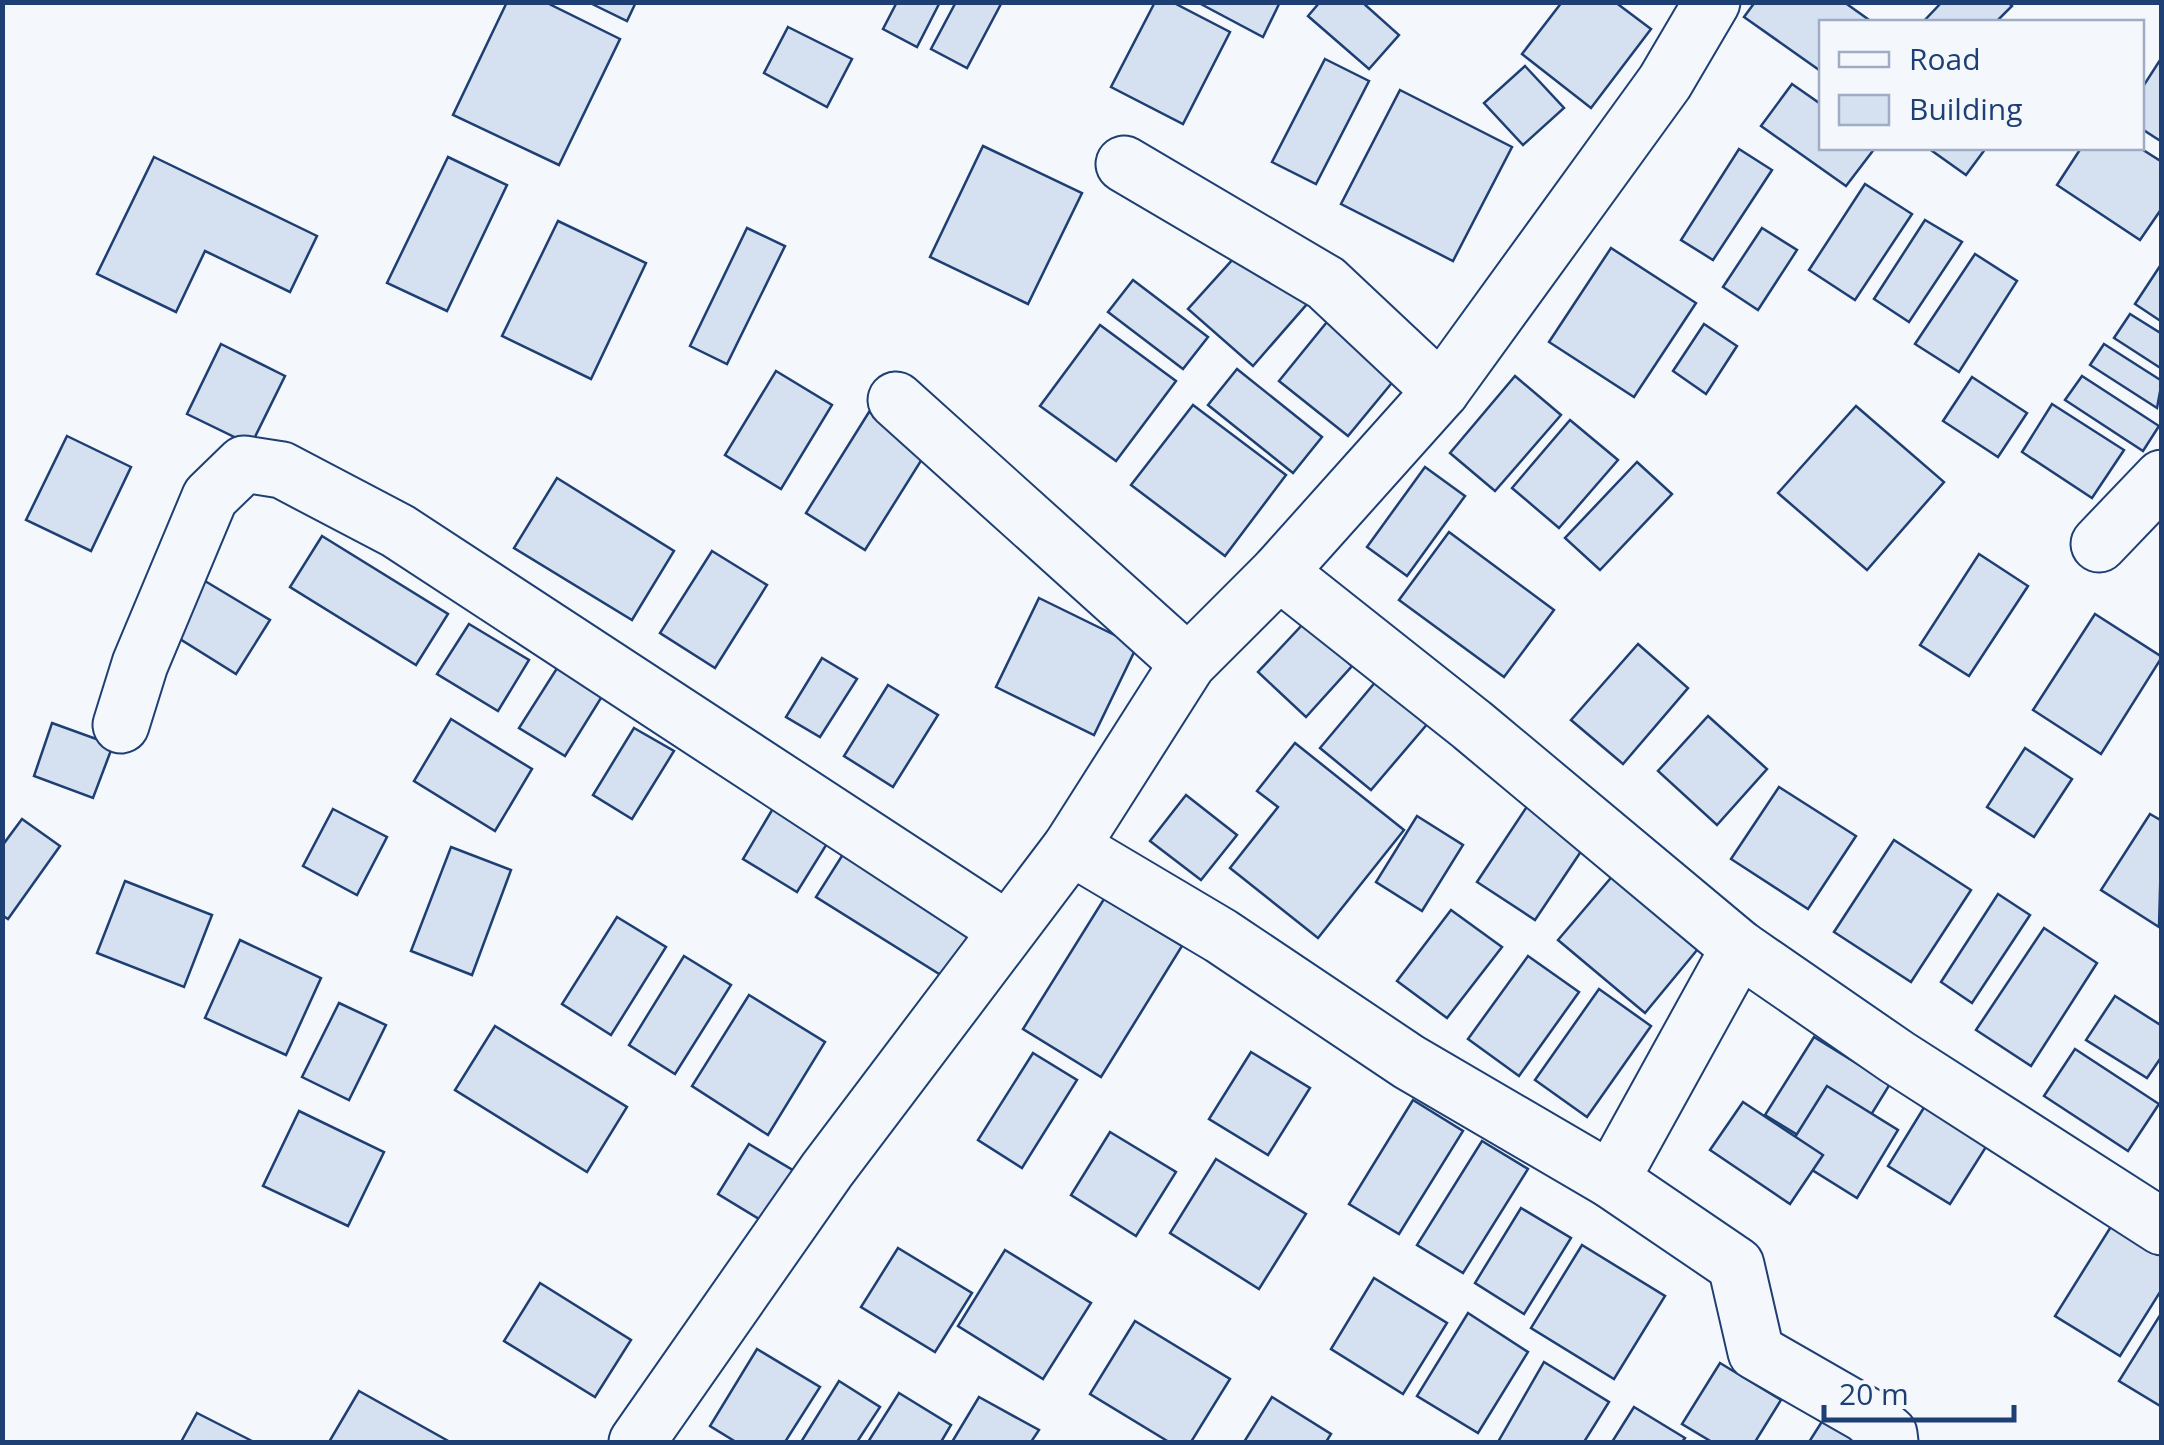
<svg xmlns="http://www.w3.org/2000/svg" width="2164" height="1445" viewBox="0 0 2164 1445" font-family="'Open Sans',sans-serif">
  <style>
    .building { fill: #d5e0f0; stroke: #1d3f73; stroke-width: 2.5 }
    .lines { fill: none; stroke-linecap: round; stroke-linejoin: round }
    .minor-casing { stroke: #1d3f73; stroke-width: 59 }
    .minor { stroke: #f4f7fb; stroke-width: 55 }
  </style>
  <rect width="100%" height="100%" fill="#f4f7fb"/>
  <g class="building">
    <polygon points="507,2 545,2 620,39 559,165 453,115"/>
    <polygon points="588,2 636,2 627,21"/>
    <polygon points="897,2 940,2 917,47 883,29"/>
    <polygon points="956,2 1002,2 967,68 931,49"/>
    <polygon points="1155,2 1172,2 1230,32 1183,124 1111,87"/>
    <polygon points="1197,2 1280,2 1263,37"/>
    <polygon points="1320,2 1362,2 1399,35 1369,69 1308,16"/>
    <polygon points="1562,2 1615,2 1651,29 1591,108 1522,54"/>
    <polygon points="1755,2 1844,2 1872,22 1822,22 1822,72 1744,17"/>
    <polygon points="1942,2 2008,2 2012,6 1996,22 1923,22"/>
    <polygon points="788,27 852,59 827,107 764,73"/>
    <polygon points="2162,57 2162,142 2142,129 2142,88"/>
    <polygon points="1325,59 1369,81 1316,184 1272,162"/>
    <polygon points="1525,66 1564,108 1523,145 1484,103"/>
    <polygon points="1792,84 1822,105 1822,148 1875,148 1846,186 1761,126"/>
    <polygon points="1400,90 1512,147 1453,261 1341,204"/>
    <polygon points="983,146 1082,193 1028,304 930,257"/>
    <polygon points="1928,148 1986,148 1966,175"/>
    <polygon points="2081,148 2140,148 2162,162 2162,208 2140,240 2057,185"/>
    <polygon points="1739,149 1772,170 1713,260 1681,240"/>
    <polygon points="154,157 317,236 290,292 205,251 176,312 97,274"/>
    <polygon points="448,157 507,185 447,311 387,283"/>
    <polygon points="1865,184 1912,214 1855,300 1809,270"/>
    <polygon points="1925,220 1962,242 1909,322 1874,299"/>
    <polygon points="558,221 646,263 591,379 502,336"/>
    <polygon points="747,228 785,246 727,364 690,346"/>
    <polygon points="1762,228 1797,250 1758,310 1723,287"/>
    <polygon points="1243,248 1307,304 1253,366 1188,309"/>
    <polygon points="1611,248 1696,303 1634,397 1549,342"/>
    <polygon points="1975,254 2017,281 1959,372 1915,344"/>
    <polygon points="2162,263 2162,322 2135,304"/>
    <polygon points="1133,280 1208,337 1183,369 1108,312"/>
    <polygon points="2130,314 2162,334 2162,369 2114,338"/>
    <polygon points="1331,317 1400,373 1348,436 1279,381"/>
    <polygon points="1704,324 1737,346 1706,394 1673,371"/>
    <polygon points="1100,325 1176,381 1116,461 1040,406"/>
    <polygon points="221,344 285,376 251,445 187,414"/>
    <polygon points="2104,344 2162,381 2157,408 2090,365"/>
    <polygon points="1237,369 1322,437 1293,473 1208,405"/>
    <polygon points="776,371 832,405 781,489 725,455"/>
    <polygon points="1515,376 1561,415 1495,491 1450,453"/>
    <polygon points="2082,376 2159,426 2143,451 2065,400"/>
    <polygon points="1972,377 2027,413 1998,457 1943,421"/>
    <polygon points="2052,404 2124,450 2092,498 2022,452"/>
    <polygon points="1193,405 1286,475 1225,556 1131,485"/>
    <polygon points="1856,406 1944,482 1867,570 1778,493"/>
    <polygon points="869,412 929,448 865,550 806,513"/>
    <polygon points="1570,420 1618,460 1559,528 1512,488"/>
    <polygon points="67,436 131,467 91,551 26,520"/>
    <polygon points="1637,462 1672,494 1600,570 1565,538"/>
    <polygon points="1425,467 1465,496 1407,576 1367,547"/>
    <polygon points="557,478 674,551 632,620 514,548"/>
    <polygon points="1449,532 1554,610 1504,677 1399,600"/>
    <polygon points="322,536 448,614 416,665 290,587"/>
    <polygon points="712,551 767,585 715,668 660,633"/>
    <polygon points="1979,554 2028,586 1969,676 1920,645"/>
    <polygon points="205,581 270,620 236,674 172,634"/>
    <polygon points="1039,598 1137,646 1094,735 996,687"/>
    <polygon points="2095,614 2162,657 2101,754 2033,710"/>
    <polygon points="1304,623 1352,666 1306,717 1258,672"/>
    <polygon points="469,624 529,660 498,711 437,674"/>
    <polygon points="1638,644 1688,688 1623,764 1571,720"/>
    <polygon points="822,658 857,679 820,737 786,717"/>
    <polygon points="561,662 606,690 565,756 519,728"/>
    <polygon points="1383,673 1435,715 1371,790 1320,748"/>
    <polygon points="888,685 938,715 893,787 844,756"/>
    <polygon points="1708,716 1767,769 1717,825 1658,771"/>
    <polygon points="451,719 532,769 495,831 414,781"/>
    <polygon points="52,723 113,745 93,798 34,776"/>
    <polygon points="634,728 674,751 632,819 593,795"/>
    <polygon points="1295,743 1404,830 1318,938 1230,868 1278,807 1257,791"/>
    <polygon points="2025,748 2072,779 2034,837 1987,807"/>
    <polygon points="1779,787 1856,836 1808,909 1731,859"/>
    <polygon points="1186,795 1237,835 1201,880 1150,841"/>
    <polygon points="1534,796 1592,835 1535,920 1477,882"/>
    <polygon points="778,800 833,834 797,892 743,859"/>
    <polygon points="333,809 387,837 357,895 303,866"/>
    <polygon points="2150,814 2162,821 2159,927 2101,890"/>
    <polygon points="1417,816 1463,845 1422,911 1376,882"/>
    <polygon points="22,819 60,846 8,919 2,915 2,846"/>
    <polygon points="852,840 980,919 944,977 816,897"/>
    <polygon points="1894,840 1971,890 1911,982 1834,932"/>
    <polygon points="451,847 511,870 472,975 411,951"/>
    <polygon points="1621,866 1707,938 1645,1013 1558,940"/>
    <polygon points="125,881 212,915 184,987 97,953"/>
    <polygon points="1998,894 2030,915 1972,1003 1941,982"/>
    <polygon points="1104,899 1182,946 1101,1077 1023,1029"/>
    <polygon points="1451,910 1502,947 1447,1018 1397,981"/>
    <polygon points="617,917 666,947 611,1035 562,1004"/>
    <polygon points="2044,928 2097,963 2031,1066 1976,1030"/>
    <polygon points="240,940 321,978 286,1055 205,1018"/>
    <polygon points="684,956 731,985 675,1074 629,1045"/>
    <polygon points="1528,956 1579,992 1519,1076 1468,1039"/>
    <polygon points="1599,989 1651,1026 1587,1117 1535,1080"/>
    <polygon points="749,995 825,1042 768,1135 692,1086"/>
    <polygon points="2115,996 2162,1026 2162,1056 2147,1078 2086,1040"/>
    <polygon points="339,1003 386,1025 349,1100 302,1077"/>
    <polygon points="495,1026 627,1107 587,1172 455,1090"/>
    <polygon points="1814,1037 1890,1084 1842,1162 1765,1115"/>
    <polygon points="2075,1049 2159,1104 2128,1151 2044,1096"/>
    <polygon points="1251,1052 1310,1088 1268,1155 1209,1119"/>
    <polygon points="1033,1053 1077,1080 1022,1168 978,1140"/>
    <polygon points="1827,1086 1898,1130 1857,1198 1785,1153"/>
    <polygon points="1413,1100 1463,1131 1399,1234 1349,1204"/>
    <polygon points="1928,1101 1991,1139 1950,1204 1888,1166"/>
    <polygon points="1743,1102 1823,1155 1790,1204 1710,1150"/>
    <polygon points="299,1111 384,1152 348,1226 263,1186"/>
    <polygon points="1110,1132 1176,1172 1136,1236 1071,1195"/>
    <polygon points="1482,1141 1528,1169 1463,1273 1417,1245"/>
    <polygon points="749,1144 796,1172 764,1222 718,1194"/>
    <polygon points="1216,1159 1306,1214 1259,1289 1170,1233"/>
    <polygon points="1521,1208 1571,1238 1524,1314 1475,1283"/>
    <polygon points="2122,1209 2162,1233 2162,1289 2120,1356 2055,1316"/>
    <polygon points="1582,1245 1665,1296 1614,1379 1531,1328"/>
    <polygon points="898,1248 972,1293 935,1352 861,1307"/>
    <polygon points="1005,1250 1091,1303 1043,1379 958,1326"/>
    <polygon points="1374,1278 1447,1323 1403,1394 1331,1349"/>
    <polygon points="540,1283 631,1340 595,1397 504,1341"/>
    <polygon points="2162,1312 2162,1407 2119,1381"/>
    <polygon points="1468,1313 1528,1352 1478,1433 1417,1396"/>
    <polygon points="1135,1321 1230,1379 1191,1442 1169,1442 1090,1394"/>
    <polygon points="757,1349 820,1387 785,1442 736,1442 710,1426"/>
    <polygon points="1544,1362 1609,1402 1584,1442 1498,1442"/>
    <polygon points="1720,1363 1781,1400 1755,1442 1712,1442 1682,1424"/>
    <polygon points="839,1381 880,1407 857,1442 801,1442"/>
    <polygon points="359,1391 450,1442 329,1442"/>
    <polygon points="899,1393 951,1425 941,1442 868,1442"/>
    <polygon points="979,1397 1039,1430 1031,1442 952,1442"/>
    <polygon points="1272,1397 1331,1434 1326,1442 1244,1442"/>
    <polygon points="1634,1407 1685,1438 1682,1442 1612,1442"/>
    <polygon points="197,1413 254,1442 181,1442"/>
    <polygon points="1823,1420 1860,1442 1809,1442"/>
  </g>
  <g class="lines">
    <defs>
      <g id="minor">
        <polyline points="1124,164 1326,283 1441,391"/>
        <polyline points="896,400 1188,663"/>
        <polyline points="2099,544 2162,478"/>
        <polyline points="1279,572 1472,725 1739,948 1897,1057 2162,1227"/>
        <polyline points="121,725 140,664 210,497 244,464 282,470 398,531 1006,929"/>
        <polyline points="1071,847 1221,936 1409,1062 1611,1180 1736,1265 1756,1352 1866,1415 1889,1434 1890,1442"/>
        <polyline points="1611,1180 1739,948"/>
        <polyline points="637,1442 827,1170 1071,847 1188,663 1279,572 1441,391 1665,82 1712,2"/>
      </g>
    </defs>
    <use href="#minor" class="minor-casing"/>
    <use href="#minor" class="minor"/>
  </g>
  <rect width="2164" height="1445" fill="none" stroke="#1d3f73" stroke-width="10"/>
  <rect x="1819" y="20" width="325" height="130" fill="#f4f7fb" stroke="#9eadc5" stroke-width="2.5"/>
  <rect x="1839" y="52" width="50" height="15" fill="#f4f7fb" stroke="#9eadc5" stroke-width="2.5"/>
  <text x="1909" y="70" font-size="30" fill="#1d3f73">Road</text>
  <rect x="1839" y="95" width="50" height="30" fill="#d5e0f0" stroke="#9eadc5" stroke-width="2.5"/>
  <text x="1909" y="120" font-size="30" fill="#1d3f73">Building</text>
  <path d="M1824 1405v15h190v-15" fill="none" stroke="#1d3f73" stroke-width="5"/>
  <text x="1839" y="1405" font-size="30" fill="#1d3f73" stroke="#f4f7fb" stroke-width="8" paint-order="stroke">20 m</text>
</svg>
